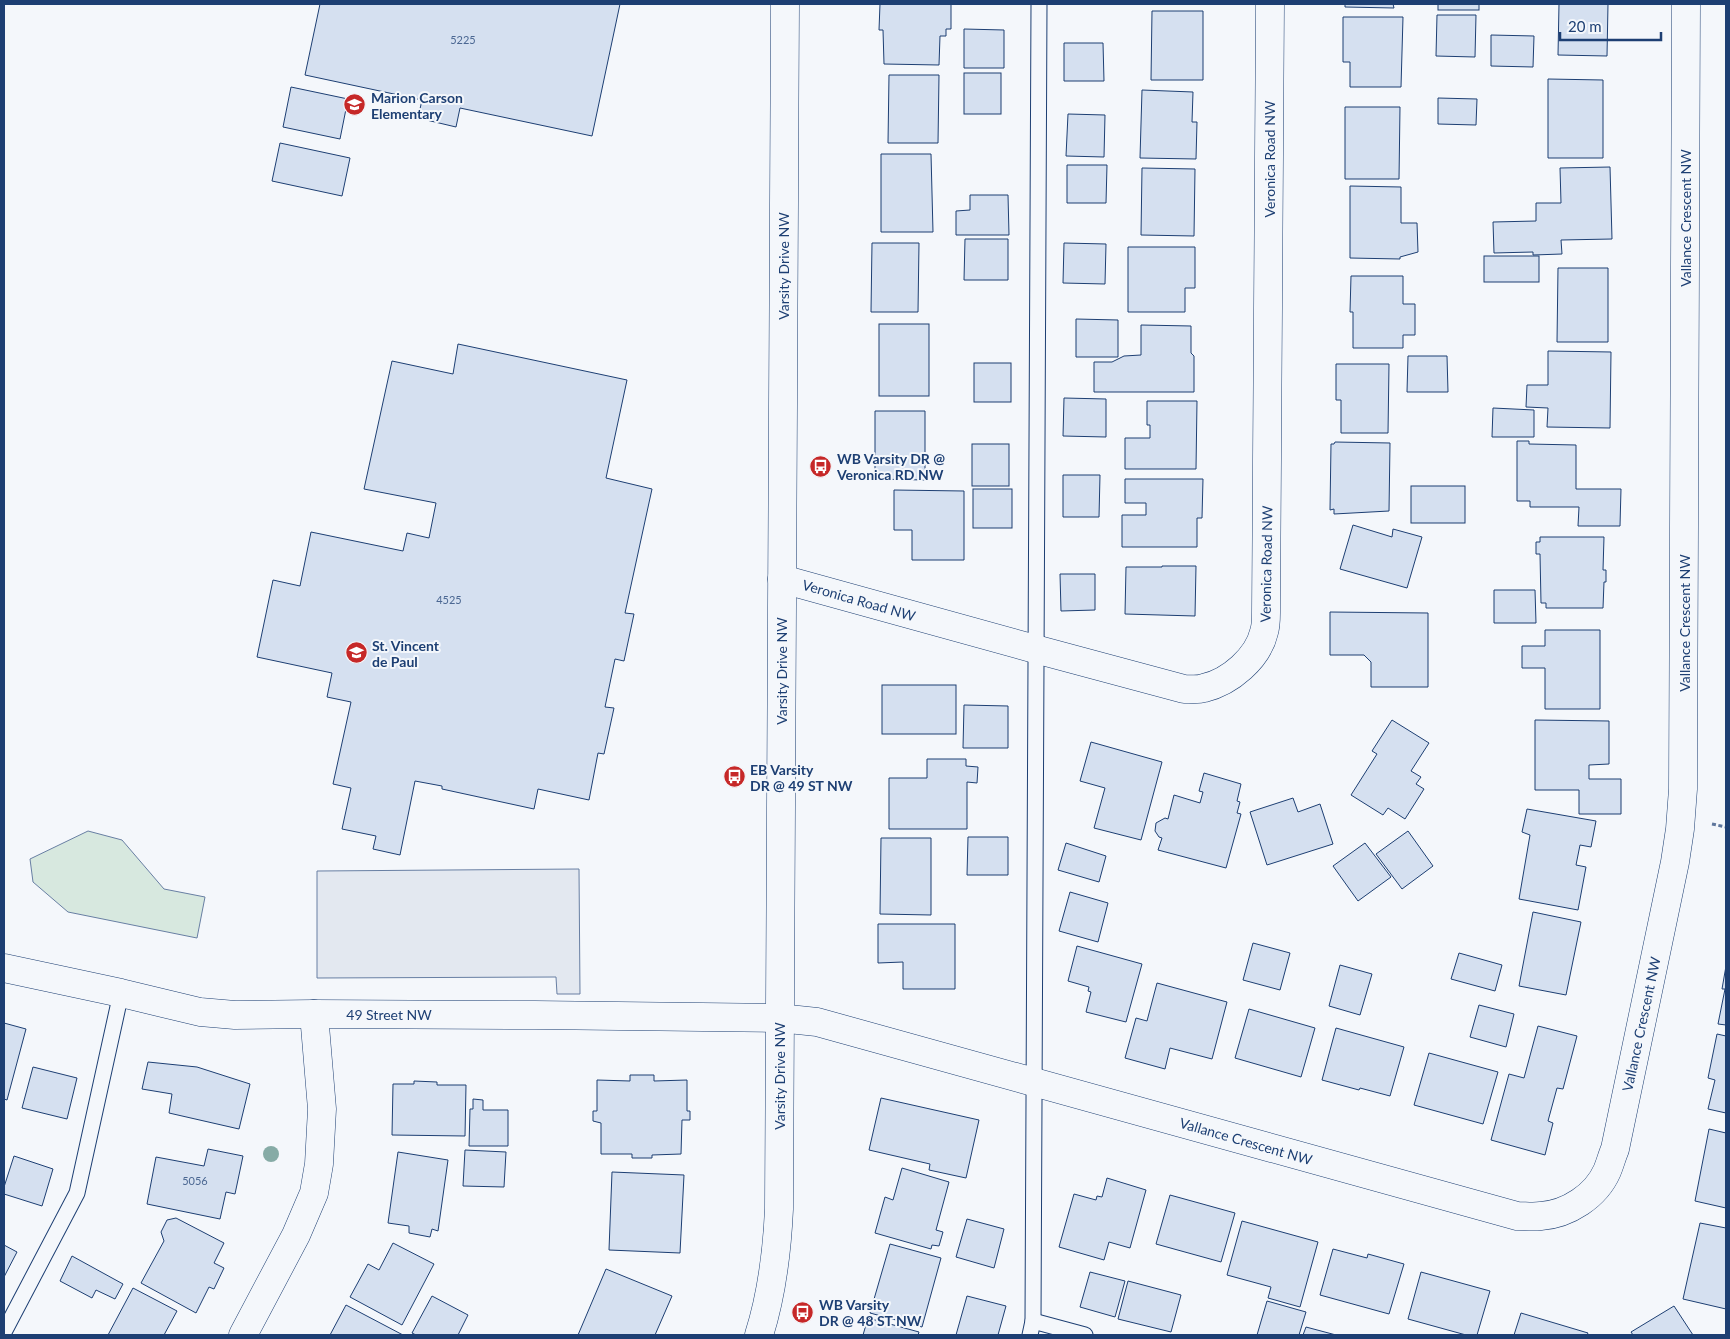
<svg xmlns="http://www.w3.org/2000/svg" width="1730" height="1339" viewBox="0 0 1730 1339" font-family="Lato,sans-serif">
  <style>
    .green { fill: #d7e8df; stroke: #687fa3 }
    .parking { fill: #e3e8f0; stroke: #687fa3 }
    .building { fill: #d5e0f0; stroke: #1d3f73 }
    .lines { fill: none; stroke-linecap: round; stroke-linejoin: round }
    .service-casing { stroke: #1d3f73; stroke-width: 17 }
    .minor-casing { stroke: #1d3f73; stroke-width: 29 }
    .path { stroke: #5e769c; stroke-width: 3; stroke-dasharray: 4 2.5; stroke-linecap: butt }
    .service { stroke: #f4f7fb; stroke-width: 15 }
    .minor { stroke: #f4f7fb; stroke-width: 28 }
    .tree { fill: #86aba6 }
    .labels { text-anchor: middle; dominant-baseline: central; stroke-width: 4; stroke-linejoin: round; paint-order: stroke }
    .number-label { font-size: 11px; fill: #4b6792 }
    .poi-label { font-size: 14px; font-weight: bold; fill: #1d3f73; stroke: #f4f7fb; text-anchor: start }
    .street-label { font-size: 14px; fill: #1d3f73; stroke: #f4f7fb }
  </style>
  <rect width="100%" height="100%" fill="#f4f7fb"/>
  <polygon class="green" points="88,831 122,840 164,889 205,897 197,938 68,912 33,882 30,859"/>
  <polygon class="parking" points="579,869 580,994 557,994 556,977 317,978 317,871"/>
  <g class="building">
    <polygon points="320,4 620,4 592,136 460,108 456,127 418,118 422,100 305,75"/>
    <polygon points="880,4 951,4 951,29 946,29 946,36 940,36 939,65 884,64 883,30 879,30"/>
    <polygon points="1345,4 1393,4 1394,8 1345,7"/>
    <rect x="1438" y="4" width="41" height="6"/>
    <polygon points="1559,4 1608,4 1607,56 1558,55"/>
    <polygon points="1152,11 1203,11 1203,80 1151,80"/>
    <polygon points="1437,15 1476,15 1475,57 1436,56"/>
    <polygon points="1343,17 1403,17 1401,87 1350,87 1350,62 1343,62"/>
    <polygon points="964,29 1004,30 1004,68 964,68"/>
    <polygon points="1491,35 1534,36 1533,67 1491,66"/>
    <polygon points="1064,43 1103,43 1104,81 1064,81"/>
    <rect x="964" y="73" width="37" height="41"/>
    <polygon points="889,75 939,75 938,143 888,143"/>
    <polygon points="1548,79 1603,80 1603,158 1548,158"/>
    <polygon points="291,87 348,99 340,139 283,127"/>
    <polygon points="1142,90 1193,92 1192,122 1197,122 1196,159 1140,158"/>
    <polygon points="1438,98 1477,99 1476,125 1438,124"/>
    <polygon points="1345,107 1400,107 1399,179 1345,179"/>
    <polygon points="1068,114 1105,115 1104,157 1066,156"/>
    <polygon points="280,143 350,158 342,196 272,181"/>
    <polygon points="881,154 931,154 933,232 881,232"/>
    <polygon points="1067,165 1107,165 1106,203 1067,203"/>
    <polygon points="1610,167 1612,239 1561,240 1562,254 1533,255 1533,252 1494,253 1493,222 1536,221 1536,203 1561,203 1560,168"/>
    <polygon points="1142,168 1195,169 1194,236 1141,235"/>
    <polygon points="1350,186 1401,187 1401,223 1417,223 1418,252 1400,257 1400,259 1350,258"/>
    <polygon points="970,195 1008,195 1009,235 956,235 956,211 970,210"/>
    <polygon points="965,239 1008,239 1008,280 964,280"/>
    <polygon points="872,243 919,243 918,312 871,312"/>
    <polygon points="1064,243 1106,244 1105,284 1063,283"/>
    <polygon points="1128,247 1195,247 1195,288 1185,288 1185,312 1128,312"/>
    <rect x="1484" y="256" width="55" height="26"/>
    <polygon points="1558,268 1608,268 1608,342 1557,342"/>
    <polygon points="1351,276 1403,276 1403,304 1415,304 1415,335 1403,335 1403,348 1353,348 1353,312 1350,312"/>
    <polygon points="1076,319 1118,320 1118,357 1076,357"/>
    <rect x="879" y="324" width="50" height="72"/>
    <polygon points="1141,325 1191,326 1191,353 1194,356 1194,392 1094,392 1094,362 1112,362 1124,356 1141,355"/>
    <polygon points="458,344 627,380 606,478 652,489 625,613 634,614 624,661 615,659 605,707 614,708 604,754 598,753 589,800 538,789 534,809 442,789 442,786 415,781 400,855 373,849 376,836 342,829 351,788 333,784 351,702 327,697 332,673 257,657 273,580 300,586 311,532 403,551 407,533 429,538 436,503 364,489 392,361 453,374"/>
    <polygon points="1548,351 1611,352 1610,428 1547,427 1548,408 1526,407 1527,385 1548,385"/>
    <polygon points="1408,356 1447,356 1448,392 1407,392"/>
    <rect x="974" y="363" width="37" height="39"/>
    <polygon points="1336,364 1389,364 1388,433 1341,433 1341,400 1336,400"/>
    <polygon points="1064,398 1106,399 1106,437 1063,436"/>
    <polygon points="1147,401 1197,401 1196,469 1125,469 1125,438 1150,438 1150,425 1147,425"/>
    <polygon points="1493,408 1534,410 1534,437 1492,437"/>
    <polygon points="875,411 925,411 925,480 875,479"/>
    <polygon points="1517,441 1529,441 1529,444 1576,445 1576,489 1621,489 1620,526 1578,526 1579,507 1530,507 1530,501 1517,501"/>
    <polygon points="1335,442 1390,443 1389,511 1334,514 1334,509 1330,510 1331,444 1334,444"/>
    <rect x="972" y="444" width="37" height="42"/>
    <polygon points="1063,475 1100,475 1099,517 1063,517"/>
    <polygon points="1125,479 1203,479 1202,518 1197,518 1197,547 1122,547 1122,515 1146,515 1146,503 1125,503"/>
    <rect x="1411" y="486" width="54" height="37"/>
    <rect x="973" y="489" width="39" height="39"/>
    <polygon points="894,490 964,491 964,560 912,560 912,530 894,530"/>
    <polygon points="1353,525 1392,537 1393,529 1422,537 1407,588 1340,569"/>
    <polygon points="1540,537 1604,537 1603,570 1606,570 1606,582 1604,582 1603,608 1546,608 1546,603 1541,603 1540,554 1536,554 1536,542 1540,542"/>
    <polygon points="1162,566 1196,566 1195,616 1125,614 1126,567 1162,567"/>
    <polygon points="1060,574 1095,574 1095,610 1061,611"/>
    <polygon points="1494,590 1535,590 1536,623 1494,623"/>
    <polygon points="1330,612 1428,613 1428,687 1371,687 1371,662 1364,655 1330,655"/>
    <polygon points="1545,630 1600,630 1600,709 1545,709 1545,668 1522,668 1522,646 1545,646"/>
    <rect x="882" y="685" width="74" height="49"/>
    <polygon points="964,705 1008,706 1008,748 963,748"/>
    <polygon points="1392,720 1429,743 1411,771 1421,777 1416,784 1424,789 1405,819 1388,808 1383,815 1351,795 1377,754 1372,751"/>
    <polygon points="1535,720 1609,721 1609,764 1589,765 1589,779 1621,779 1621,814 1579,814 1579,790 1535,790"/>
    <polygon points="1091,742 1162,762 1141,840 1094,828 1105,788 1080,781"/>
    <polygon points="927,759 966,759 966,766 978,767 977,783 967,782 967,829 889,829 889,778 927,778"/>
    <polygon points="1204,773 1241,784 1237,801 1240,802 1237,813 1241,814 1226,868 1158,850 1162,838 1159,837 1155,831 1156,823 1165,818 1168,819 1174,795 1200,803 1203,792 1199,791"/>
    <polygon points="1293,798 1298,812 1320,804 1333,844 1267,865 1250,812"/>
    <polygon points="1527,809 1596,821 1591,847 1580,845 1576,865 1586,867 1578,910 1519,899 1530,835 1522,832"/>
    <polygon points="1408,831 1433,866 1402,889 1376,854"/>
    <polygon points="968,837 1008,837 1008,875 967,875"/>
    <polygon points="881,838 931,838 931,915 880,914"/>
    <polygon points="1066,843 1106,856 1099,882 1058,870"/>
    <polygon points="1365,843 1391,877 1358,901 1333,866"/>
    <polygon points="1070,892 1108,903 1098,942 1059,931"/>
    <polygon points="1533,912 1581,922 1566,995 1519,986"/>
    <polygon points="878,924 955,924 955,989 903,989 903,962 878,963"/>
    <polygon points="1253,943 1290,953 1280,990 1243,980"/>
    <polygon points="1077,946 1142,964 1126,1022 1086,1012 1091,992 1088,991 1089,987 1068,981"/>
    <polygon points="1459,953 1502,965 1495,991 1451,979"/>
    <polygon points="1340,965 1372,974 1360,1015 1329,1006"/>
    <polygon points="1726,966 1726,1025 1718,1024 1725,989 1722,989"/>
    <polygon points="1157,983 1227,1002 1212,1059 1170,1048 1165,1069 1125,1058 1136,1018 1147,1021"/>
    <polygon points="1479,1005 1514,1014 1506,1047 1470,1037"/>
    <polygon points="1249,1009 1315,1028 1301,1077 1235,1058"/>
    <polygon points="4,1023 26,1029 7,1100 4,1099"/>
    <polygon points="1538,1026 1577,1036 1563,1089 1557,1088 1548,1121 1553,1123 1545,1155 1491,1140 1509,1074 1524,1078"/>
    <polygon points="1336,1028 1404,1047 1390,1096 1360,1088 1359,1090 1322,1080"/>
    <polygon points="1717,1034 1726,1036 1726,1113 1708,1109 1715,1080 1708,1078"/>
    <polygon points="1429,1053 1498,1072 1483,1124 1414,1105"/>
    <polygon points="148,1062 197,1067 250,1084 239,1129 169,1113 172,1094 142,1089"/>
    <polygon points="33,1067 77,1078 67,1119 22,1108"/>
    <polygon points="630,1075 654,1075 654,1081 687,1080 687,1111 690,1111 690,1120 682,1120 681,1154 652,1155 652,1158 632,1158 632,1154 601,1154 601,1123 593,1121 593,1111 597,1111 597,1080 630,1081"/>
    <polygon points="414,1081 437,1082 437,1085 466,1085 465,1136 392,1135 393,1084 414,1084"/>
    <polygon points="881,1098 979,1120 966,1178 929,1170 930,1164 869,1150"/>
    <polygon points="473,1099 483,1100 483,1110 508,1110 508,1146 469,1146 470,1109 473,1109"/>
    <polygon points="1709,1129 1726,1133 1726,1208 1695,1201"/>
    <polygon points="208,1149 243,1156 235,1194 226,1192 220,1219 147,1204 156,1157 204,1166"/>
    <polygon points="465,1150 506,1152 504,1187 463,1186"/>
    <polygon points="398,1152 448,1160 438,1231 432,1229 430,1237 409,1233 409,1226 388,1223"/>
    <polygon points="14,1156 53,1169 42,1206 4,1194 4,1187"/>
    <polygon points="902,1168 949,1182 936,1230 943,1232 939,1246 932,1245 931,1249 875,1233 885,1197 893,1200"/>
    <polygon points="612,1172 684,1175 680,1253 609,1250"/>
    <polygon points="1107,1178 1146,1190 1130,1248 1109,1242 1104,1260 1059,1247 1074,1194 1096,1200 1097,1196 1102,1197"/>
    <polygon points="1170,1195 1235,1213 1221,1262 1156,1244"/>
    <polygon points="176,1218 224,1243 214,1263 224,1268 214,1289 209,1287 196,1313 141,1283 164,1241 161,1232 167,1220"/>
    <polygon points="967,1219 1004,1229 994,1268 956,1257"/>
    <polygon points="1242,1221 1318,1242 1300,1307 1268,1298 1271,1287 1227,1275"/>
    <polygon points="1700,1223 1726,1228 1726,1309 1683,1299"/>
    <polygon points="393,1243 434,1264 402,1325 350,1297 368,1264 379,1270"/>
    <polygon points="890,1244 941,1258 922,1327 870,1313"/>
    <polygon points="4,1245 17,1252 4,1277"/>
    <polygon points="1333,1249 1367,1258 1368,1254 1404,1264 1389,1314 1320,1295"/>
    <polygon points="72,1256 123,1284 115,1299 96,1290 92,1298 60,1281"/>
    <polygon points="606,1269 672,1296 655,1335 578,1335"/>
    <polygon points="1090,1272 1125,1281 1115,1317 1080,1307"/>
    <polygon points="1421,1272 1490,1291 1477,1335 1466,1335 1408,1319"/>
    <polygon points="1128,1281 1181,1295 1171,1332 1118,1319"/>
    <polygon points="133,1288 177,1311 164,1335 108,1335"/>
    <polygon points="432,1296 468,1315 458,1335 416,1335 412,1333"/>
    <polygon points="967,1296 1006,1306 998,1335 956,1335"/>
    <polygon points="1267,1301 1306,1312 1299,1335 1257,1335"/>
    <polygon points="346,1305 403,1335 330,1335"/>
    <polygon points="1674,1306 1693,1335 1633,1335 1631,1332"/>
    <polygon points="1521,1313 1588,1333 1587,1335 1514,1335"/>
    <polygon points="868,1318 919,1332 918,1335 863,1335"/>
    <polygon points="1306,1327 1336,1335 1303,1335"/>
  </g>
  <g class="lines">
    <defs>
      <g id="service">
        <polyline points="1033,1321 1085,1335"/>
        <polyline points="4,1332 77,1193 121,993"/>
        <polyline points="1030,1335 1033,1321 1039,4"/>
      </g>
      <g id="minor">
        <path d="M 782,579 L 1035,649 L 1184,689 C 1191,689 1198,690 1204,688 C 1230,682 1258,658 1264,632 C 1266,626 1266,619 1266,613 L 1270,4"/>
        <path d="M 4,968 L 121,993 L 200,1012 L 235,1015 L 314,1014 L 535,1015 L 779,1018 L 817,1022 L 1517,1216 C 1525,1216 1533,1217 1541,1216 C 1568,1214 1596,1196 1607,1171 C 1610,1164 1612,1156 1615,1149 L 1675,862 L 1680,829 L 1683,789 L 1686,4"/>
        <polyline points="243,1335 296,1235 314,1193 319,1164 322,1109 314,1014"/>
        <path d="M 759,1335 C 772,1294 777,1252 779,1209 L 785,4"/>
      </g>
    </defs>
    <use href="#service" class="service-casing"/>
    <use href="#minor" class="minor-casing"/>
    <polyline class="path" points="1712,824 1726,827"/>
    <use href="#service" class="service"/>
    <use href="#minor" class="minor"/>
  </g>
  <circle class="tree" cx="271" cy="1154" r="8"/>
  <defs>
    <symbol id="school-disc" viewBox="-11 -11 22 22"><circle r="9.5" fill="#c62828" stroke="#f4f7fb"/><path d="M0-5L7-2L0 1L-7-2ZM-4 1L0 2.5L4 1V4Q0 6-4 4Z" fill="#fff"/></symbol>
    <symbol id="bus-disc" viewBox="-11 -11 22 22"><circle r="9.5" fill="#c62828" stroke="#f4f7fb"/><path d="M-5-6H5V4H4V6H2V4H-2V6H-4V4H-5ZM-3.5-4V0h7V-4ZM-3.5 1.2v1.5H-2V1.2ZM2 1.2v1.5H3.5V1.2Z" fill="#fff"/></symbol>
  </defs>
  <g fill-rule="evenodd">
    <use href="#school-disc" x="342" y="92" width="25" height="25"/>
    <use href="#bus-disc" x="808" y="454" width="25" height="25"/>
    <use href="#school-disc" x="344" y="640" width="25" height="25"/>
    <use href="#bus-disc" x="722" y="764" width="25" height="25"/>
    <use href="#bus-disc" x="790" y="1300" width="25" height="25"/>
  </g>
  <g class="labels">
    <g class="number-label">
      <text x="463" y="39">5225</text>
      <text x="449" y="599">4525</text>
      <text x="195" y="1180">5056</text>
    </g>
    <g class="poi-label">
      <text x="371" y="97">Marion Carson<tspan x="371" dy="16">Elementary</tspan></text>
      <text x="837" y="458">WB Varsity DR @<tspan x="837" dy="16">Veronica RD NW</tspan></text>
      <text x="372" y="645">St. Vincent<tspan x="372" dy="16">de Paul</tspan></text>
      <text x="750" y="769">EB Varsity<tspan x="750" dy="16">DR @ 49 ST NW</tspan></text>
      <text x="819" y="1304">WB Varsity<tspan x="819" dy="16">DR @ 48 ST NW</tspan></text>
    </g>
    <g class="street-label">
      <text transform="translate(1269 159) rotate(-90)">Veronica Road NW</text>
      <text transform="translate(1685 218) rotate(-90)">Vallance Crescent NW</text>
      <text transform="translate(783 266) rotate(-90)">Varsity Drive NW</text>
      <text transform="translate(1266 564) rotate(-89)">Veronica Road NW</text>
      <text transform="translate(859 600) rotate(16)">Veronica Road NW</text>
      <text transform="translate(1684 623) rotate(-90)">Vallance Crescent NW</text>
      <text transform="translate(781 671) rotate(-90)">Varsity Drive NW</text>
      <text x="389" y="1014">49 Street NW</text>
      <text transform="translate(1641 1024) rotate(-78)">Vallance Crescent NW</text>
      <text transform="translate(779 1076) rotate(-90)">Varsity Drive NW</text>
      <text transform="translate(1246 1141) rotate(16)">Vallance Crescent NW</text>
    </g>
  </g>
  <rect width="1730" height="1339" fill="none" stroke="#1d3f73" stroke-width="10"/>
  <path d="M1560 32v8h101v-8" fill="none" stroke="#1d3f73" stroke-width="2.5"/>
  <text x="1568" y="32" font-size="15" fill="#1d3f73" stroke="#f4f7fb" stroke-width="4" paint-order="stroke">20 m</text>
</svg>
